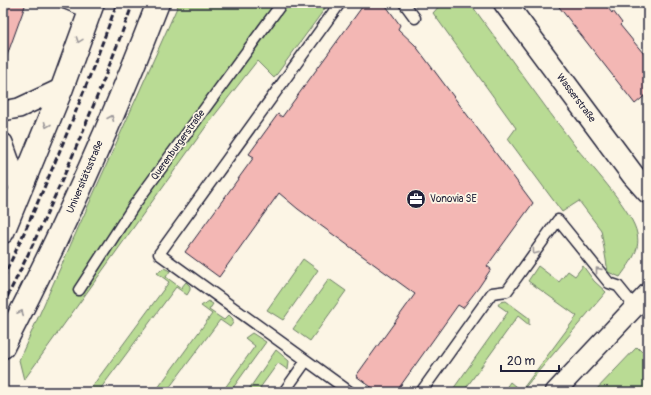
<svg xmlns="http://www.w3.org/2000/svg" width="651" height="395" viewBox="0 0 651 395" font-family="Pangolin,sans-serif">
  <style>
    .green { fill: #b9db94; stroke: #6e7e68 }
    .building { fill: #f3b7b4; stroke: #22223b }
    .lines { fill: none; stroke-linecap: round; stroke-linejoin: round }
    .lane-casing { stroke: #22223b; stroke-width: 13 }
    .street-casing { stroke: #22223b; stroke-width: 22 }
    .secondary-casing { stroke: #22223b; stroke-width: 25 }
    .lane { stroke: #fcf5e5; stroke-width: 10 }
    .street { stroke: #fcf5e5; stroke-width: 19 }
    .secondary { stroke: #fcf5e5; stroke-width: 22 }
    .rail { stroke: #22223b; stroke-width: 3; stroke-dasharray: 6 3; stroke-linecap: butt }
    .oneway { stroke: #9a9698 }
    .labels { text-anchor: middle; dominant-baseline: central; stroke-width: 3.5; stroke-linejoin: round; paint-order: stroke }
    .street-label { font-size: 10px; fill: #22223b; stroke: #fcf5e5 }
    .poi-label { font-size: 10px; fill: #22223b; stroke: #fcf5e5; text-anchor: start }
  </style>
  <rect width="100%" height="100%" fill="#fcf5e5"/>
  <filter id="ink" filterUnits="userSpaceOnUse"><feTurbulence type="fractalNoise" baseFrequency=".025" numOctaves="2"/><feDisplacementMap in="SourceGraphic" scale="8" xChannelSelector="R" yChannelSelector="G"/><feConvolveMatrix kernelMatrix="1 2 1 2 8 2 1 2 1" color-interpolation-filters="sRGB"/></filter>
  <g filter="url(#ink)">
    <g class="green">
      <polygon points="179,3 329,3 274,78 257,61 210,121 24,380 19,360"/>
      <path d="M 442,3 L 470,3 C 506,52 541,102 578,150 C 593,168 634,213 637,234 C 641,251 629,264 620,277 L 608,272 L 601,230 L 579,201 L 562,212 L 508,139 L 516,128 L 433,13 Z"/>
      <polygon points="303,259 318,270 283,320 267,310"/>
      <polygon points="538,266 559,282 568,271 575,276 583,266 594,281 606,292 521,392 503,392 510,382 521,391 577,316 528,281"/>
      <polygon points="164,268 170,271 166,277 181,288 186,282 190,286 190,290 187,295 176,287 98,392 88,392 169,282 157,273"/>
      <polygon points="329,279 346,291 310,341 293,329"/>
      <polygon points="208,301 213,304 209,310 224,320 229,315 233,319 233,323 230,327 220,320 166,392 155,392 212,314 201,306"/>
      <polygon points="506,301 529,318 529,325 518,316 463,392 451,392 508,312 498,305 500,302"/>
      <polygon points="252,333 266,342 230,392 222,392 255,346 245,338"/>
      <polygon points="637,347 648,358 648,392 594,392"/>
      <polygon points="276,350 289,361 288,370 278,363 257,392 247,392"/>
    </g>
    <g class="building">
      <polygon points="3,3 26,3 5,61 3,61"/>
      <polygon points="365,3 384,3 400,25 398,29 415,45 533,203 487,266 491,269 479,287 463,308 458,305 396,392 378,392 356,376 415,294 298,209 279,193 219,277 185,252 254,157 249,154 278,114 282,117"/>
      <polygon points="556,3 604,3 612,13 613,11 622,23 620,25 648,59 648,93 635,104"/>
    </g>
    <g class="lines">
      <defs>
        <g id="lane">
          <polyline points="64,3 89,13"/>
          <polyline points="340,3 159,254 350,392"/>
          <polyline points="404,3 415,18"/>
          <polyline points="79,290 135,204 282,3"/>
          <polyline points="284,392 306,361"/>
          <polyline points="421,392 492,293 507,291 558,220 609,283 618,286 635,307"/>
        </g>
        <g id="street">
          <polyline points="3,111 19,108 62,88"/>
          <polyline points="3,143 20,191"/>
          <polyline points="555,392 648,293"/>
        </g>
        <g id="secondary">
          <polyline points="505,3 633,175 648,192"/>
          <polyline points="3,232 62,88 93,3"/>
          <path d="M 3,347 C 61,235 113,121 158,3"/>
        </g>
      </defs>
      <use href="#lane" class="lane-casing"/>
      <use href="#street" class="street-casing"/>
      <use href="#secondary" class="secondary-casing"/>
      <use href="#lane" class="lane"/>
      <use href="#street" class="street"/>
      <use href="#secondary" class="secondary"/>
      <g class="rail">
        <path d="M 3,278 C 46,188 83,97 117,3"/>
        <path d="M 3,305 C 53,207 95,106 133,3"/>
      </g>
    </g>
    <defs><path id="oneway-chevron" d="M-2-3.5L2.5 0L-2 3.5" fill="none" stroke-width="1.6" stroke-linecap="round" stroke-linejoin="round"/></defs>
    <g class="oneway">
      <use href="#oneway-chevron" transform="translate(79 40) rotate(110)"/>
      <use href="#oneway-chevron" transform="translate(111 118) rotate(-67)"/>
      <use href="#oneway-chevron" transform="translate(47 125) rotate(112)"/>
      <use href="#oneway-chevron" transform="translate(535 252) rotate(126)"/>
      <use href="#oneway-chevron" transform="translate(598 270) rotate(-129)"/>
      <use href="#oneway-chevron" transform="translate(21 313) rotate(-63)"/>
    </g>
  </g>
  <defs>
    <symbol id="office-disc" viewBox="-11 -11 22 22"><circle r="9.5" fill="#22223b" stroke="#fcf5e5"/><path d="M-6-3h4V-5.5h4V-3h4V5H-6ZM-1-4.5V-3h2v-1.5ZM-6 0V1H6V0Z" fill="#fff"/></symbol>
  </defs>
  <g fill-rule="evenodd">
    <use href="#office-disc" x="405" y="188" width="22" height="22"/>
  </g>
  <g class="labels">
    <g class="street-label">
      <text transform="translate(576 98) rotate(53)">Wasserstraße</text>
      <text transform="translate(178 145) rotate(-54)">Querenburgerstraße</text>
      <text transform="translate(85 177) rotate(-67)">Universitätsstraße</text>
    </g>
    <g class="poi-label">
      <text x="430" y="199">Vonovia SE</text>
    </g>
  </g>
  <rect width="651" height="395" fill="none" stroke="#fcf5e5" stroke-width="16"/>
  <rect x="8" y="8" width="635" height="379" fill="none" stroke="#22223b" stroke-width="1.5" filter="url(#ink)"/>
  <path d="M501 365v6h58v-6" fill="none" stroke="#22223b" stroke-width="2"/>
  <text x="507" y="365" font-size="12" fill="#22223b" stroke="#fcf5e5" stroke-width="3" paint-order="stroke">20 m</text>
</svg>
